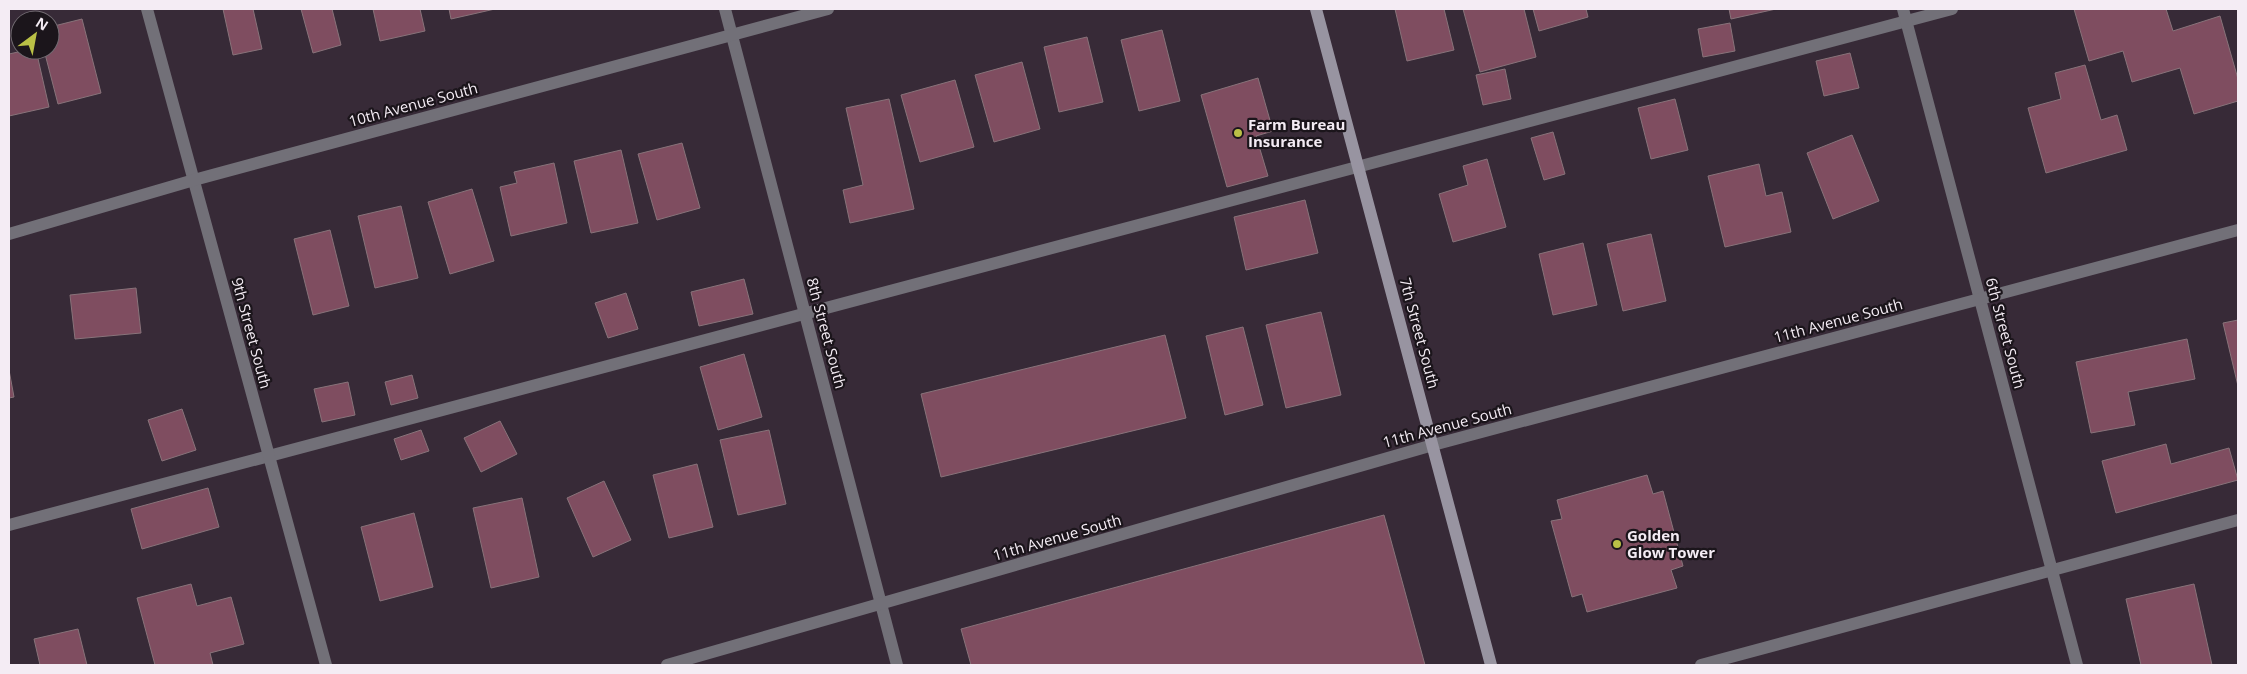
<svg xmlns="http://www.w3.org/2000/svg" width="2247" height="674" viewBox="0 0 2247 674" font-family="'Open Sans',sans-serif">
  <style>
    .building { fill: #7f4d60; stroke: #88737a }
    .lines { fill: none; stroke-linecap: round; stroke-linejoin: round }
    .service { stroke: #727078; stroke-width: 12 }
    .minor { stroke: #727078; stroke-width: 12 }
    .tertiary { stroke: #727078; stroke-width: 12 }
    .secondary { stroke: #9894a1; stroke-width: 12 }
    .poi-dot { fill: #bac046; stroke: #1b151b; stroke-width: 2 }
    .labels { text-anchor: middle; dominant-baseline: central; stroke-width: 4.5; stroke-linejoin: round; paint-order: stroke }
    .street-label { font-size: 15px; fill: #f4ecf4; stroke: #1b151b }
    .poi-label { font-size: 15px; font-weight: bold; fill: #f4ecf4; stroke: #1b151b; text-anchor: start }
  </style>
  <rect width="100%" height="100%" fill="#372a37"/>
  <g class="building">
    <polygon points="223,9 253,9 262,49 233,55"/>
    <polygon points="301,9 332,9 341,45 313,53"/>
    <polygon points="373,9 420,9 425,31 380,41"/>
    <polygon points="449,9 495,9 451,19"/>
    <polygon points="1395,9 1444,9 1454,50 1407,61"/>
    <polygon points="1463,9 1524,9 1536,57 1480,72"/>
    <polygon points="1533,9 1586,9 1588,17 1539,31"/>
    <polygon points="1729,9 1776,9 1731,19"/>
    <polygon points="2074,9 2166,9 2173,31 2220,16 2238,79 2238,101 2194,114 2180,68 2132,82 2123,51 2089,61"/>
    <polygon points="82,19 101,93 58,104 44,50 50,50 50,27"/>
    <polygon points="1730,23 1735,51 1703,57 1698,29"/>
    <polygon points="1162,30 1180,101 1139,111 1121,40"/>
    <polygon points="1087,37 1103,102 1059,112 1044,47"/>
    <polygon points="27,50 36,50 49,107 9,116 9,54"/>
    <polygon points="1850,53 1859,88 1824,96 1816,61"/>
    <polygon points="1022,62 1040,129 994,142 975,75"/>
    <polygon points="2085,65 2101,120 2117,115 2127,150 2046,173 2028,108 2061,99 2055,73"/>
    <polygon points="1505,69 1511,99 1483,105 1476,75"/>
    <polygon points="1258,78 1273,131 1256,136 1268,176 1227,187 1201,95"/>
    <polygon points="955,80 974,147 920,162 901,95"/>
    <polygon points="889,99 914,209 850,223 843,190 863,185 846,108"/>
    <polygon points="1675,99 1688,150 1651,159 1638,108"/>
    <polygon points="1553,132 1565,174 1544,180 1531,138"/>
    <polygon points="1852,135 1879,201 1833,219 1807,153"/>
    <polygon points="682,143 700,208 657,220 638,154"/>
    <polygon points="621,150 638,223 591,233 574,161"/>
    <polygon points="1487,159 1506,227 1453,242 1439,194 1468,185 1463,166"/>
    <polygon points="554,163 567,223 511,236 500,187 517,183 514,172"/>
    <polygon points="1759,164 1766,196 1782,192 1791,232 1725,247 1708,176"/>
    <polygon points="472,189 494,261 450,274 428,202"/>
    <polygon points="1305,200 1318,253 1246,270 1234,217"/>
    <polygon points="401,206 418,278 375,288 358,216"/>
    <polygon points="330,230 349,306 313,315 294,239"/>
    <polygon points="1651,234 1666,301 1623,311 1607,244"/>
    <polygon points="1583,243 1597,305 1553,315 1539,254"/>
    <polygon points="744,279 753,314 699,326 691,292"/>
    <polygon points="136,288 141,333 75,339 70,295"/>
    <polygon points="626,293 638,329 608,338 595,303"/>
    <polygon points="1321,312 1341,395 1286,408 1266,325"/>
    <polygon points="2238,320 2238,386 2223,323"/>
    <polygon points="1243,327 1263,405 1225,415 1206,336"/>
    <polygon points="1165,335 1186,418 941,477 921,394"/>
    <polygon points="2187,339 2195,379 2128,392 2135,425 2091,433 2076,362"/>
    <polygon points="744,354 762,417 718,430 700,367"/>
    <polygon points="9,370 14,397 9,398"/>
    <polygon points="412,375 418,398 391,405 385,382"/>
    <polygon points="348,382 355,415 322,422 314,389"/>
    <polygon points="182,409 196,450 162,461 148,420"/>
    <polygon points="500,421 517,454 481,472 464,438"/>
    <polygon points="421,430 429,451 401,460 394,439"/>
    <polygon points="769,430 786,504 738,515 720,440"/>
    <polygon points="2166,444 2171,464 2229,448 2238,480 2116,513 2102,461"/>
    <polygon points="697,464 713,527 669,538 653,475"/>
    <polygon points="1647,475 1653,494 1663,491 1683,566 1671,570 1677,588 1587,612 1582,594 1572,597 1551,521 1562,519 1557,500"/>
    <polygon points="604,481 631,540 593,557 567,498"/>
    <polygon points="208,488 219,527 142,549 131,509"/>
    <polygon points="522,498 539,577 491,588 473,508"/>
    <polygon points="414,513 433,587 380,601 361,527"/>
    <polygon points="1384,515 1425,665 971,665 961,629"/>
    <polygon points="191,584 197,606 231,597 244,644 210,653 213,665 155,665 137,598"/>
    <polygon points="2194,584 2212,665 2141,665 2126,599"/>
    <polygon points="78,629 87,665 40,665 34,639"/>
  </g>
  <g class="lines">
    <g class="service">
      <polyline points="9,525 1952,9"/>
      <polyline points="1701,665 2238,520"/>
    </g>
    <g class="minor">
      <polyline points="147,9 326,665"/>
      <polyline points="725,9 897,665"/>
      <polyline points="1903,9 2077,665"/>
      <polyline points="9,234 194,180 828,9"/>
      <polyline points="1433,445 2238,230"/>
    </g>
    <polyline class="tertiary" points="667,665 1433,445"/>
    <polyline class="secondary" points="1316,9 1491,665"/>
  </g>
  <g class="poi-dot">
    <circle cx="1238" cy="133" r="5"/>
    <circle cx="1617" cy="544" r="5"/>
  </g>
  <g class="labels">
    <g class="street-label">
      <text transform="translate(413 104) rotate(-15)">10th Avenue South</text>
      <text transform="translate(1838 320) rotate(-15)">11th Avenue South</text>
      <text transform="translate(252 333) rotate(75)">9th Street South</text>
      <text transform="translate(827 333) rotate(75)">8th Street South</text>
      <text transform="translate(1420 333) rotate(75)">7th Street South</text>
      <text transform="translate(2006 333) rotate(75)">6th Street South</text>
      <text transform="translate(1447 425) rotate(-15)">11th Avenue South</text>
      <text transform="translate(1057 537) rotate(-16)">11th Avenue South</text>
    </g>
    <g class="poi-label">
      <text x="1248" y="124">Farm Bureau<tspan x="1248" dy="17">Insurance</tspan></text>
      <text x="1627" y="535">Golden<tspan x="1627" dy="17">Glow Tower</tspan></text>
    </g>
  </g>
  <rect width="2247" height="674" fill="none" stroke="#f4ecf4" stroke-width="20"/>
  <g transform="translate(35 35) rotate(32)"><circle r="24" fill="#1b151b" stroke="#726b72"/>
  <path d="M0-4L9 19L0 12L-9 19Z" fill="#bac046"/>
  <text y="-8" font-size="14" font-weight="bold" text-anchor="middle" fill="#f4ecf4">N</text>
  </g>
</svg>
